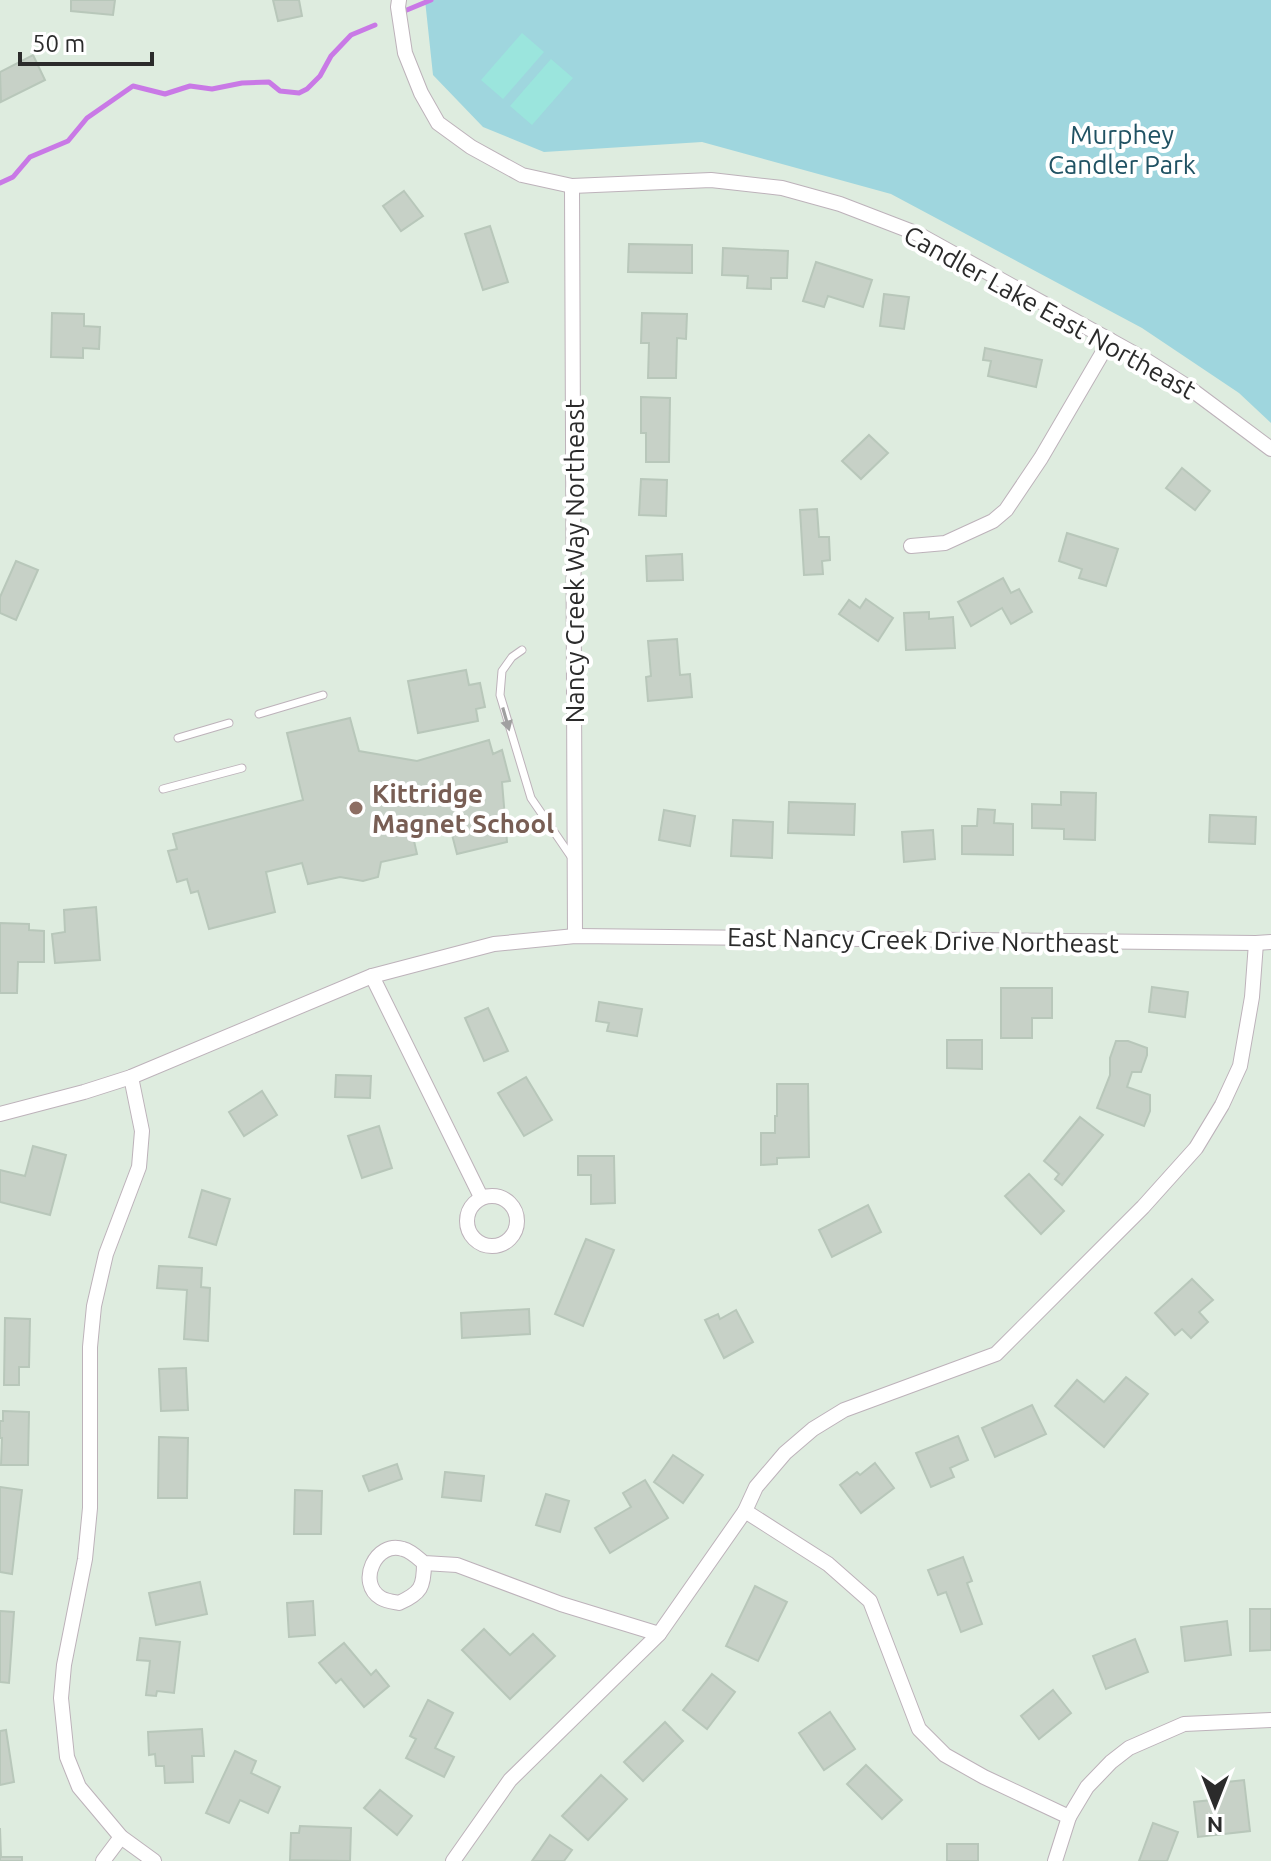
<svg xmlns="http://www.w3.org/2000/svg" width="1271" height="1861" viewBox="0 0 1271 1861" font-family="Ubuntu,sans-serif">
  <style>
    .green { fill: #9fd6de }
    .pitch { fill: #9be5dd }
    .lines { fill: none; stroke-linecap: round; stroke-linejoin: round }
    .stream { stroke: #c979e6; stroke-width: 5 }
    .building { fill: #c7d1c7; stroke: #b8c7ba; stroke-width: 2 }
    .lane-casing { stroke: #bdb2ba; stroke-width: 9 }
    .street-casing { stroke: #bdb2ba; stroke-width: 16 }
    .lane { stroke: #fff; stroke-width: 7 }
    .street { stroke: #fff; stroke-width: 14 }
    .oneway { fill: #a0a0a0 }
    .education-dot { fill: #8d6e63; stroke: #fff; stroke-width: 3 }
    .labels { text-anchor: middle; dominant-baseline: central; stroke-width: 8; stroke-linejoin: round; paint-order: stroke }
    .park-label { font-size: 26px; fill: #205263; stroke: #fff }
    .street-label { font-size: 26px; fill: #2b2b2b; stroke: #fff }
    .education-label { font-size: 26px; font-weight: bold; fill: #785e54; stroke: #fff; text-anchor: start }
  </style>
  <rect width="100%" height="100%" fill="#deecdf"/>
  <polygon class="green" points="425,0 1271,0 1271,423 1239,393 1142,328 891,194 702,142 544,152 483,127 433,75"/>
  <g class="pitch">
    <polygon points="522,33 544,52 503,99 481,80"/>
    <polygon points="551,59 573,78 532,125 510,106"/>
  </g>
  <g class="lines">
    <g class="stream">
      <polyline points="402,12 431,0"/>
      <polyline points="0,183 13,177 30,157 68,141 87,118 133,86 165,94 190,86 212,89 242,83 269,82 280,91 299,93 307,89 320,76 331,56 351,35 375,25"/>
    </g>
  </g>
  <g class="building">
    <polygon points="71,0 115,0 113,15 71,11"/>
    <polygon points="273,0 299,0 302,16 278,21"/>
    <polygon points="33,55 45,80 1,102 0,72"/>
    <polygon points="404,191 423,216 401,231 383,206"/>
    <polygon points="490,226 508,282 483,290 465,234"/>
    <polygon points="629,244 692,245 692,273 628,272"/>
    <polygon points="723,248 788,251 787,278 771,278 771,289 747,288 748,276 722,275"/>
    <polygon points="816,262 872,280 863,307 828,296 824,307 803,301"/>
    <polygon points="884,294 909,297 904,329 880,326"/>
    <polygon points="52,313 84,314 84,326 100,327 99,349 83,348 83,358 51,357"/>
    <polygon points="642,313 687,314 686,339 677,338 676,378 648,378 649,343 641,343"/>
    <polygon points="985,348 1042,360 1036,387 988,376 991,361 983,360"/>
    <polygon points="641,397 670,398 669,462 646,462 646,433 641,433"/>
    <polygon points="869,435 888,453 861,479 842,461"/>
    <polygon points="1182,468 1210,491 1195,510 1166,488"/>
    <polygon points="641,479 667,480 666,516 639,515"/>
    <polygon points="817,509 819,537 829,537 830,560 822,561 823,574 804,575 800,510"/>
    <polygon points="1067,533 1118,549 1106,586 1079,578 1082,569 1059,561"/>
    <polygon points="682,554 683,580 647,581 646,556"/>
    <polygon points="16,561 38,570 16,620 0,613 0,597"/>
    <polygon points="1003,578 1011,593 1019,589 1032,612 1011,624 1002,608 971,626 958,602"/>
    <polygon points="866,599 893,618 878,641 839,614 849,600 860,608"/>
    <polygon points="929,612 929,619 953,617 955,648 906,650 904,613"/>
    <polygon points="677,639 680,675 690,674 692,697 648,701 646,677 651,676 648,641"/>
    <polygon points="466,670 469,685 480,683 485,707 476,709 478,721 418,733 408,681"/>
    <polygon points="350,718 359,751 417,761 489,740 493,754 502,750 510,781 502,782 507,842 457,854 448,819 411,828 417,854 381,862 378,877 363,881 340,877 308,884 302,863 266,872 275,912 209,929 198,891 191,893 187,879 177,882 168,851 177,849 173,834 303,800 287,733"/>
    <polygon points="1061,792 1096,793 1095,840 1064,839 1064,829 1032,828 1032,804 1061,805"/>
    <polygon points="789,802 855,804 854,835 788,833"/>
    <polygon points="978,809 995,810 994,823 1013,824 1013,855 962,854 962,826 977,826"/>
    <polygon points="664,810 695,816 690,846 659,840"/>
    <polygon points="1210,815 1256,817 1255,844 1209,842"/>
    <polygon points="733,820 773,822 772,858 731,856"/>
    <polygon points="933,830 935,859 904,862 902,832"/>
    <polygon points="96,907 100,960 55,963 52,934 65,932 64,910"/>
    <polygon points="0,923 29,924 29,930 44,931 44,962 18,962 17,993 0,993"/>
    <polygon points="1152,987 1188,992 1185,1017 1149,1012"/>
    <polygon points="1001,988 1052,988 1052,1018 1032,1018 1032,1038 1001,1038"/>
    <polygon points="599,1002 642,1009 637,1036 607,1031 609,1023 596,1021"/>
    <polygon points="488,1008 508,1051 484,1061 465,1018"/>
    <polygon points="947,1040 982,1040 982,1069 947,1068"/>
    <polygon points="1116,1041 1128,1041 1147,1048 1147,1055 1141,1072 1132,1072 1127,1087 1150,1095 1150,1111 1144,1126 1097,1108 1110,1075 1110,1058"/>
    <polygon points="336,1075 371,1076 370,1098 335,1097"/>
    <polygon points="526,1077 552,1120 524,1136 498,1093"/>
    <polygon points="777,1084 808,1084 809,1157 777,1158 777,1164 761,1165 761,1133 775,1133 775,1116 777,1116"/>
    <polygon points="262,1091 277,1115 244,1136 229,1112"/>
    <polygon points="1080,1117 1103,1135 1062,1185 1055,1179 1059,1174 1044,1161"/>
    <polygon points="379,1126 392,1168 362,1178 348,1136"/>
    <polygon points="33,1146 66,1155 50,1215 0,1202 0,1170 25,1176"/>
    <polygon points="578,1156 614,1156 615,1203 591,1204 591,1175 578,1175"/>
    <polygon points="1029,1174 1064,1211 1041,1234 1005,1196"/>
    <polygon points="202,1190 230,1199 216,1245 189,1237"/>
    <polygon points="868,1205 881,1232 832,1257 819,1230"/>
    <polygon points="586,1239 614,1250 583,1326 555,1314"/>
    <polygon points="159,1266 202,1268 201,1287 210,1288 208,1341 184,1339 187,1290 157,1288"/>
    <polygon points="1192,1279 1213,1300 1199,1312 1208,1322 1191,1338 1182,1329 1175,1335 1155,1313"/>
    <polygon points="529,1309 530,1334 462,1338 461,1313"/>
    <polygon points="736,1310 753,1342 724,1358 705,1320 718,1314 720,1319"/>
    <polygon points="5,1318 30,1319 29,1367 19,1367 19,1385 4,1385"/>
    <polygon points="186,1368 188,1410 161,1411 159,1369"/>
    <polygon points="1126,1377 1148,1394 1104,1447 1055,1406 1077,1380 1104,1402"/>
    <polygon points="1032,1405 1046,1434 995,1457 982,1428"/>
    <polygon points="3,1411 29,1412 28,1465 1,1465 2,1438 0,1438 0,1421 3,1421"/>
    <polygon points="958,1436 968,1460 950,1468 954,1477 931,1487 916,1453"/>
    <polygon points="159,1437 188,1438 187,1498 158,1498"/>
    <polygon points="673,1455 703,1475 683,1503 654,1482"/>
    <polygon points="875,1463 894,1488 861,1513 840,1485 857,1472 860,1475"/>
    <polygon points="397,1464 402,1479 369,1491 363,1476"/>
    <polygon points="445,1472 484,1476 481,1501 442,1497"/>
    <polygon points="645,1480 668,1518 610,1553 595,1528 631,1507 623,1493"/>
    <polygon points="0,1487 22,1490 12,1574 0,1572"/>
    <polygon points="295,1490 322,1491 321,1534 294,1534"/>
    <polygon points="546,1494 569,1501 560,1532 536,1525"/>
    <polygon points="963,1557 972,1581 967,1583 982,1624 961,1632 946,1592 938,1595 928,1570"/>
    <polygon points="200,1582 207,1614 156,1625 149,1593"/>
    <polygon points="755,1586 787,1602 758,1661 726,1646"/>
    <polygon points="313,1601 315,1635 289,1637 287,1603"/>
    <polygon points="1250,1609 1271,1609 1271,1650 1250,1651"/>
    <polygon points="0,1611 14,1612 9,1683 0,1682"/>
    <polygon points="1227,1621 1231,1655 1185,1661 1181,1627"/>
    <polygon points="484,1629 510,1655 533,1634 555,1656 510,1699 462,1650"/>
    <polygon points="140,1638 180,1642 174,1693 157,1691 156,1696 146,1695 150,1661 137,1660"/>
    <polygon points="1135,1639 1148,1672 1106,1689 1093,1656"/>
    <polygon points="344,1643 371,1675 376,1670 389,1686 364,1707 341,1679 336,1683 319,1663"/>
    <polygon points="712,1674 735,1692 707,1729 683,1710"/>
    <polygon points="1053,1690 1071,1713 1039,1739 1021,1716"/>
    <polygon points="428,1700 453,1713 435,1748 454,1757 444,1777 406,1758 416,1739 410,1736"/>
    <polygon points="830,1712 855,1749 824,1770 799,1733"/>
    <polygon points="665,1722 683,1741 643,1781 624,1762"/>
    <polygon points="202,1729 204,1756 192,1756 193,1782 165,1783 164,1766 156,1766 155,1754 149,1755 148,1732"/>
    <polygon points="6,1730 14,1782 0,1785 0,1731"/>
    <polygon points="235,1751 256,1761 251,1773 280,1787 268,1813 240,1800 229,1823 206,1813"/>
    <polygon points="866,1765 902,1800 882,1819 847,1784"/>
    <polygon points="601,1775 627,1799 588,1840 562,1816"/>
    <polygon points="1244,1780 1250,1831 1198,1837 1194,1802 1220,1799 1218,1783"/>
    <polygon points="380,1790 412,1816 397,1835 364,1808"/>
    <polygon points="1153,1823 1178,1832 1167,1861 1139,1861"/>
    <polygon points="300,1826 351,1828 350,1861 290,1860 291,1833 299,1833"/>
    <polygon points="0,1828 1,1857 22,1857 22,1861 0,1861"/>
    <polygon points="550,1835 572,1850 564,1861 532,1861"/>
    <rect x="947" y="1844" width="31" height="17"/>
  </g>
  <g class="lines">
    <defs>
      <g id="lane">
        <polyline points="522,650 512,657 502,671 500,695 531,798 572,858"/>
        <polyline points="259,714 323,695"/>
        <polyline points="178,738 229,723"/>
        <polyline points="163,789 242,768"/>
      </g>
      <g id="street">
        <polyline points="399,0 398,7 405,53 421,93 438,123 471,147 522,175 572,186 711,180 782,188 840,204 918,234 1144,359 1188,387 1271,449"/>
        <polyline points="572,186 575,936"/>
        <polyline points="911,546 945,543 993,521 1006,510 1041,458 1110,340"/>
        <polyline points="372,976 481,1197"/>
        <polyline points="131,1077 142,1131 139,1167 106,1254 94,1306 90,1347 90,1508 85,1559 64,1665 61,1698 67,1757 79,1787 121,1837 154,1861"/>
        <polyline points="0,1114 84,1092 131,1077 372,976 494,944 575,936 1256,943 1271,942"/>
        <circle cx="492" cy="1221" r="25"/>
        <polyline points="745,1511 828,1564 870,1601 919,1729 945,1755 984,1777 1069,1817"/>
        <path d="M 424,1563 C 418,1558 411,1551 403,1549 C 376,1540 356,1583 381,1598 C 386,1601 394,1602 399,1603 C 421,1593 424,1587 424,1563 L 457,1565 L 561,1604 L 659,1634"/>
        <polyline points="103,1861 121,1837"/>
        <polyline points="453,1861 510,1780 659,1634 745,1511 756,1487 785,1453 813,1429 844,1410 996,1354 1143,1207 1196,1148 1222,1105 1240,1066 1252,997 1256,943"/>
        <polyline points="1055,1861 1069,1817 1087,1787 1111,1762 1129,1748 1184,1724 1271,1720"/>
      </g>
    </defs>
    <use href="#lane" class="lane-casing"/>
    <use href="#street" class="street-casing"/>
    <use href="#lane" class="lane"/>
    <use href="#street" class="street"/>
  </g>
  <defs><path id="oneway-solid" d="M-6-.8H1V-3.2L6.5 0L1 3.2V.8H-6Z" transform="scale(2)"/></defs>
  <use class="oneway" href="#oneway-solid" transform="translate(506 719) rotate(74)"/>
  <circle class="education-dot" cx="356" cy="808" r="8"/>
  <g class="labels">
    <g class="park-label">
      <text x="1122" y="134">Murphey<tspan x="1122" dy="30">Candler Park</tspan></text>
    </g>
    <g class="street-label">
      <text transform="translate(1050 312) rotate(29)">Candler Lake East Northeast</text>
      <text transform="translate(574 561) rotate(-90)">Nancy Creek Way Northeast</text>
      <text transform="translate(923 940) rotate(1)">East Nancy Creek Drive Northeast</text>
    </g>
    <g class="education-label">
      <text x="372" y="793">Kittridge<tspan x="372" dy="30">Magnet School</tspan></text>
    </g>
  </g>
  <g transform="translate(1215 1805) rotate(180)" stroke="#ffffff" stroke-width="6" paint-order="stroke">
  <path d="M0-6L14 30L0 20L-14 30Z" fill="#2b2b2b"/>
  <text y="-12" font-size="22" font-weight="bold" text-anchor="middle" fill="#2b2b2b">N</text>
  </g>
  <path d="M20 52v12h132v-12" fill="none" stroke="#2b2b2b" stroke-width="4"/>
  <text x="32" y="52" font-size="24" fill="#2b2b2b" stroke="#ffffff" stroke-width="6" paint-order="stroke">50 m</text>
</svg>
